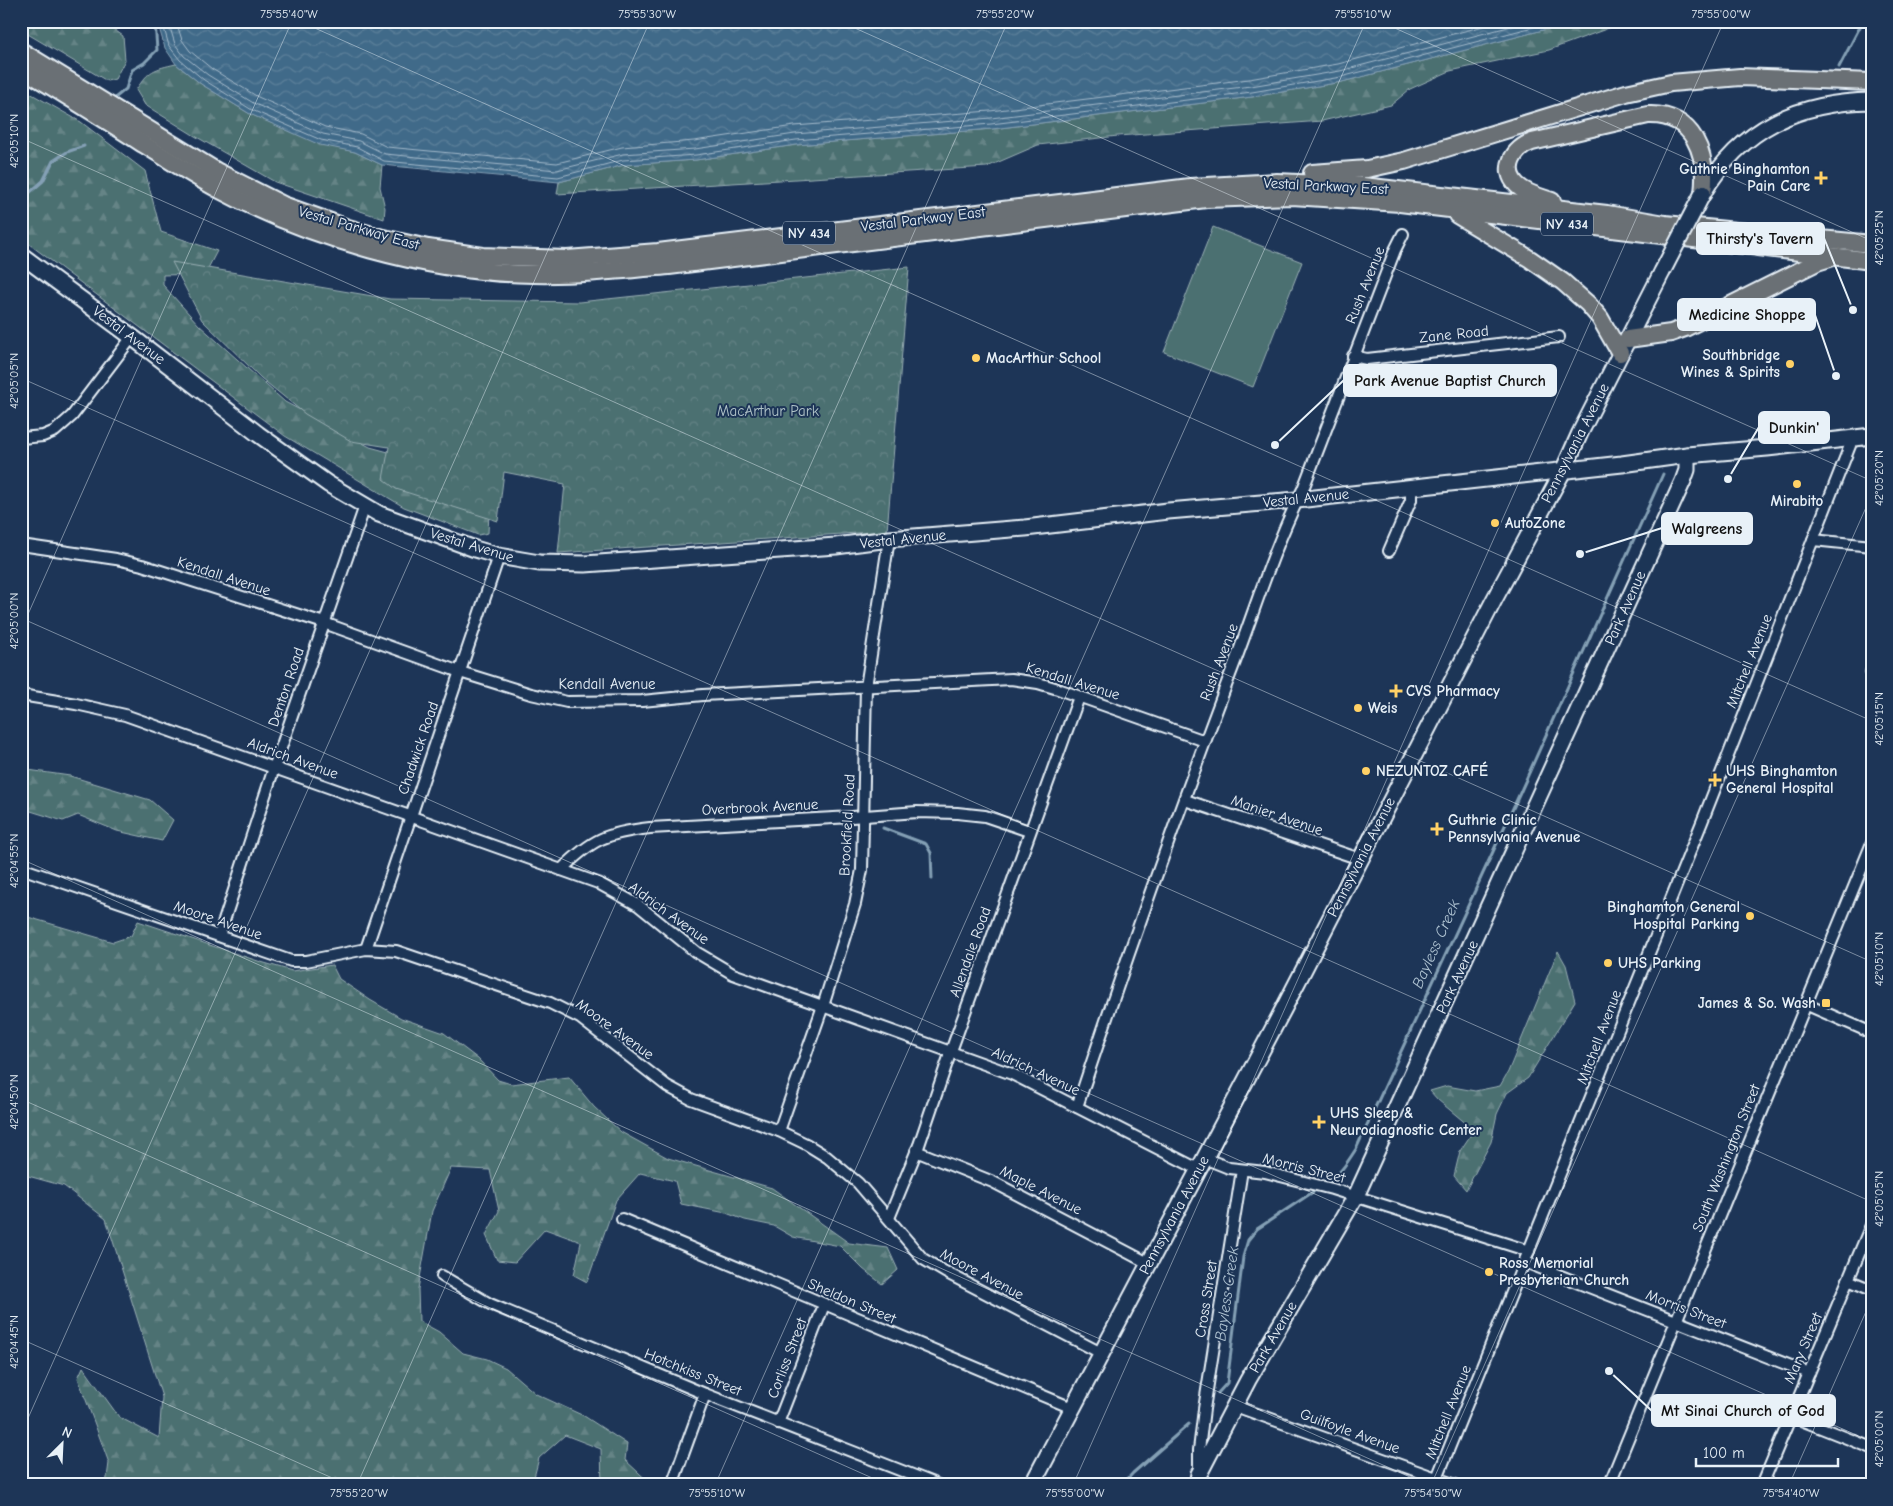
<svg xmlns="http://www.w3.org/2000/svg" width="1893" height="1506" viewBox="0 0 1893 1506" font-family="'Comic Neue',sans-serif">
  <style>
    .grass { fill: #4b6f71; stroke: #9ab0b4 }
    .forest { fill: url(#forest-firs); stroke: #9ab0b4 }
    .park { fill: url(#park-crowns); stroke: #9ab0b4 }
    .water { fill: url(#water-waves); stroke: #84a0b5 }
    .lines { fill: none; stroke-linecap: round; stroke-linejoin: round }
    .shore { stroke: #a5bbcc; stroke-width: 1 }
    .stream { stroke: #84a0b5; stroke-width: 3 }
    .street-casing { stroke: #e8f1f8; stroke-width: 14 }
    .secondary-casing { stroke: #e8f1f8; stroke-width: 19 }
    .primary-casing { stroke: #e8f1f8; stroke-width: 20 }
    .street { stroke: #1d3557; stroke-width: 10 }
    .secondary { stroke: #1d3557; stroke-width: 15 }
    .primary { stroke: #6b7074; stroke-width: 16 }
    .secondary-bridge-casing { stroke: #e8f1f8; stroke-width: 19; stroke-linecap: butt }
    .secondary-bridge { stroke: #1d3557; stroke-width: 15 }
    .ticks { fill: none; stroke: #e8f1f8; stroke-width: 1; stroke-opacity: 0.45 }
    .poi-dot { fill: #ffd166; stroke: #1d3557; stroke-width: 2 }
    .labels { text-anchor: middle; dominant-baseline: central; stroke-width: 4; stroke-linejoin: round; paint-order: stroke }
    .shield { fill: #1d3557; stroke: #abb9c8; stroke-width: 1 }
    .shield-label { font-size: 14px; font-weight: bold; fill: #e8f1f8 }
    .poi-label { font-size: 15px; font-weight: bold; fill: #e8f1f8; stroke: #1d3557; text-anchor: start }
    .street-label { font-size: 15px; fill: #e8f1f8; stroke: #1d3557 }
    .park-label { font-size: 15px; fill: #b1c4c9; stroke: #1d3557 }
    .water-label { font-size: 16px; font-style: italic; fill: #aec2d1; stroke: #1d3557 }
    .leader { fill: none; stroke: #e8f1f8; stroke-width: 2 }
    .callout-dot { fill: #e8f1f8; stroke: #1d3557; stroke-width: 2 }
    .callout { fill: #e8f1f8; stroke: #e8f1f8; stroke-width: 2 }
    .callout-label { font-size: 16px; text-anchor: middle; font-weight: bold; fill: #111 }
    .neatline { fill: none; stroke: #e8f1f8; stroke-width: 2 }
    .ticks-label { font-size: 12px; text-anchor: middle; fill: #e8f1f8 }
  </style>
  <defs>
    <pattern id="forest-firs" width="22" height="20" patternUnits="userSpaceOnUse" patternTransform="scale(1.25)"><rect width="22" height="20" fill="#4b6f71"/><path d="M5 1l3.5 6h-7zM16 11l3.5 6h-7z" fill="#658486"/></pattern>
    <pattern id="park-crowns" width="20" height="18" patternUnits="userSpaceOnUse" patternTransform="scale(1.25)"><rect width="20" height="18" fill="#4b6f71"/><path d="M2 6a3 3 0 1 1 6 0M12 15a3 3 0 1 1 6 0" fill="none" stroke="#658486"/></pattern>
    <pattern id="water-waves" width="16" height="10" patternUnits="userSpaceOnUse" patternTransform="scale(1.25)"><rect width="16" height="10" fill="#416a89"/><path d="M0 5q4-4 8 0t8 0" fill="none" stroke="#5c809a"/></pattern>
  </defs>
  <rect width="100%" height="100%" fill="#1d3557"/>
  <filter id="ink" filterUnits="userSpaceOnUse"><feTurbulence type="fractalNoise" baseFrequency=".02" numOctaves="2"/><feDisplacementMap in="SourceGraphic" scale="10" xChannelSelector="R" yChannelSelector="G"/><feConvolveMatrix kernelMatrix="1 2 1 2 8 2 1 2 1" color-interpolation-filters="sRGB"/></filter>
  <g filter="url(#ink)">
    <polygon class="grass" points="1213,227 1302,262 1253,387 1164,352"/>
    <g class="forest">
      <polygon points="21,21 102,21 123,36 125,60 115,79 107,81 21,30"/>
      <polygon points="1578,21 1628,21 1549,50 1450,71 1410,89 1391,105 1322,121 1118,136 1038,145 987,167 557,194 559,182 624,165 696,160 796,145 992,129 1252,97 1342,82"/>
      <path d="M 176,64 L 201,84 L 250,114 L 320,144 L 355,152 L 382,165 L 380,187 L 385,208 L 384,219 L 275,182 L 195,136 L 145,105 L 136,90 C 149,70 154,69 176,64 Z"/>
      <polygon points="21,88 81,122 145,171 161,232 217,251 205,274 163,275 163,285 199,325 285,402 370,447 392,453 489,512 488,533 478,535 404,507 285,436 21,238"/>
      <polygon points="21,769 70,776 150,800 173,820 162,841 117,831 78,815 63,821 21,808"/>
      <polygon points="21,915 113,942 131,936 138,921 261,962 292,971 332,965 339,979 370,1000 401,1018 444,1033 478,1059 498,1080 511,1084 569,1077 594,1107 621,1132 668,1158 772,1188 849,1243 888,1248 898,1270 882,1284 863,1269 840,1246 793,1237 774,1226 745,1220 726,1213 681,1204 675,1181 640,1173 616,1200 587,1282 574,1275 581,1242 545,1229 515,1262 497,1260 486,1235 499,1211 490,1170 451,1168 432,1211 418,1289 419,1321 439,1332 463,1353 487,1359 506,1368 536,1394 584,1416 627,1444 625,1460 652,1485 602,1485 601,1449 565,1435 539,1458 532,1485 106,1485 109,1463 78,1378 83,1367 119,1417 159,1438 162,1397 106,1219 64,1186 21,1174"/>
      <polygon points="1558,951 1566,965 1575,1001 1528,1078 1507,1093 1497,1114 1491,1142 1466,1190 1454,1176 1460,1151 1474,1130 1438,1100 1430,1091 1447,1086 1475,1091 1500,1086 1508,1072"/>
    </g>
    <polygon class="park" points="172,262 390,299 579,302 909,267 887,531 558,553 565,484 504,472 498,521 396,489 383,479 389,447 351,441 305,414 261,378 202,320"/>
    <polygon class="water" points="157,21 1578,21 1342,82 1252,97 992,129 796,145 696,160 624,165 559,182 382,165 355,152 320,145 250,114 201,84 176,64 165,48"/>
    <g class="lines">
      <g class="shore">
        <polyline points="162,21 169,46 180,60 204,80 252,110 321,140 357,147 384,161 558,177 623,160 696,155 796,140 991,124 1252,92 1341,77 1556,21"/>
        <polyline points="168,21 175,44 184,56 208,75 255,104 323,134 359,141 385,154 557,170 623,154 695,149 795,134 991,118 1251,86 1340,71 1531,21"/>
        <polyline points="176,21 182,40 190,51 212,69 258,97 325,127 361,134 387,147 557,163 622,147 694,141 794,126 990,111 1249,79 1338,64 1503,21"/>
      </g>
      <g class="stream">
        <polyline points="1839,67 1863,21"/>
        <polyline points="116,97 126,89 132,70 144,63 157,50 155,21"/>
        <polyline points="21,200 43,181 53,161 67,152 84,146"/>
        <polyline points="883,828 926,844 931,853 932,879"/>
        <path d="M 1324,1185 C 1339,1176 1347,1163 1356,1149 L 1520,793 L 1663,474"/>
        <polyline points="1218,1393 1227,1383 1243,1257 1248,1240 1257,1229 1319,1188"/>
        <polyline points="1122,1485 1133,1473 1189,1424"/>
      </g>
      <defs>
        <g id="street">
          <polyline points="1353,356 1367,359 1559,337"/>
          <polyline points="21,438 43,436 55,431 72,416 132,337"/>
          <polyline points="1813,540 1872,546"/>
          <polyline points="21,545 116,559 142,565 324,623 460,672 531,694 567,702 642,701 703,695 1011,679 1038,683 1058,689 1205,741"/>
          <polyline points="1389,551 1411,500 1411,487"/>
          <polyline points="1871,672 1872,673"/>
          <polyline points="21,695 76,704 125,715 598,883 638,905 696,952 733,974 1012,1074 1198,1169"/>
          <polyline points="1185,800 1360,859"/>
          <polyline points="21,868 291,961 306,961 366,949 396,951 550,1003 580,1018 667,1086 691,1099 779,1131 806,1144 827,1157 858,1183 923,1259 945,1272 1101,1353"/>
          <path d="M 561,870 C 592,839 606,833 650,828 L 852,817 L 917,812 L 957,813 L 985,816 L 1029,831"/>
          <polyline points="219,936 274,768 365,506"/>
          <polyline points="366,949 499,556"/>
          <polyline points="1805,1004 1872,1033"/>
          <path d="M 1077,1107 C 1125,962 1176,818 1230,675 C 1254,613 1273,548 1303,489 L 1395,250 L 1403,234"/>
          <polyline points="779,1131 823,1006 855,904 862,870 866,687 889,539"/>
          <polyline points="916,1151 993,1182 1148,1263"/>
          <polyline points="1204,1158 1229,1168 1265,1172 1332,1189 1529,1251"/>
          <polyline points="889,1218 919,1145 951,1051 1079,697"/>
          <polyline points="622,1219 1072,1408"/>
          <polyline points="1525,1262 1809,1373"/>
          <polyline points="442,1276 490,1304 705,1394 938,1485"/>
          <polyline points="1848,1280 1872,1290"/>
          <polyline points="1235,1406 1456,1485"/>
          <polyline points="1791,1416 1872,1448"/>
          <polyline points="778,1423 824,1305"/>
          <polyline points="1199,1470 1199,1450 1204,1409 1242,1170"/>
          <polyline points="1437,1478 1702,822 1853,438"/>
          <polyline points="672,1485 705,1394"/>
          <polyline points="1609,1485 1872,843"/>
          <polyline points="1762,1485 1872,1223"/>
        </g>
        <g id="secondary">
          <path d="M 1703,193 C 1742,127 1798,102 1872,101"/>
          <polyline points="21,255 132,337 258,434 328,484 379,514 475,549 499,556 539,563 585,564 836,546 889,539 1025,528 1168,511 1297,500 1622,464 1687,455 1767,448 1872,436"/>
          <polyline points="1032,1485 1284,1008 1494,600 1563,471 1580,433 1662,272"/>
          <polyline points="1197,1485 1199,1474 1248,1380 1356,1196 1683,481 1687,470 1687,455"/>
        </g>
        <g id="primary">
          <polyline points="21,51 218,172 283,205 345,227 383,238 428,248 483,256 567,259 658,252 1190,187 1277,182 1363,186 1607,214 1665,224 1872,244"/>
          <path d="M 21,68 C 62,93 103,118 143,144 C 168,159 192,175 218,189 C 309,238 429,273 533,274 C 578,275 624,270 669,266 L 1206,199 L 1292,196 L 1400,203 L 1872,261"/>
          <polyline points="1312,173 1367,169 1404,161 1626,93 1671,83 1740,77 1872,82"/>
          <path d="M 1552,201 C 1540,197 1526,194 1517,185 C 1501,169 1514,148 1532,142 L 1648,115 C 1694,113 1708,155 1703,193"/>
          <polyline points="1457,215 1530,259 1563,282 1588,304 1600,318 1620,353"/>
          <polyline points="1628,339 1671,333 1685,328 1817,262 1830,258"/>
        </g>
      </defs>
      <use href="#street" class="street-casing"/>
      <use href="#secondary" class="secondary-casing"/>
      <use href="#primary" class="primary-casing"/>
      <use href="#street" class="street"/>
      <use href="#secondary" class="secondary"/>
      <use href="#primary" class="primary"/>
      <defs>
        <polyline id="secondary-bridge" points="1662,272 1703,193"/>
      </defs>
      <use href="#secondary-bridge" class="secondary-bridge-casing"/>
      <use href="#secondary-bridge" class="secondary-bridge"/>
    </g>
  </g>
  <path class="ticks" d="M 299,21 L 1872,721M 839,21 L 1872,481M 1379,21 L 1872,241M 21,138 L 1872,962M 21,378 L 1872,1202M 21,618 L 1872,1442M 21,630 L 292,21M 21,859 L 1428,1485M 21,1099 L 888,1485M 21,1339 L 348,1485M 21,1434 L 650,21M 357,1485 L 1008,21M 715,1485 L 1366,21M 1073,1485 L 1724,21M 1431,1485 L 1872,494M 1789,1485 L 1872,1298"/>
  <g class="poi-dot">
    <path d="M1818.5 170.5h5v5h5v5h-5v5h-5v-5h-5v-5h5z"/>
    <circle cx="976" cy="358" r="5"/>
    <circle cx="1790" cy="364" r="5"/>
    <circle cx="1797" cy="484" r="5"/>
    <circle cx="1495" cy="523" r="5"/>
    <path d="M1393.5 683.5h5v5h5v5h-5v5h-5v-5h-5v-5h5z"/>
    <circle cx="1358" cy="708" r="5"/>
    <circle cx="1366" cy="771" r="5"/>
    <path d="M1712.5 772.5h5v5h5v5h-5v5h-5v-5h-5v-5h5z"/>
    <path d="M1434.5 821.5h5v5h5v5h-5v5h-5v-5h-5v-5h5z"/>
    <circle cx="1750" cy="916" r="5"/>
    <circle cx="1608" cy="963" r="5"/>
    <rect x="1821" y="998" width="10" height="10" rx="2.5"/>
    <path d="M1316.5 1114.5h5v5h5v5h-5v5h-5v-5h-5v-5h5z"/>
    <circle cx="1489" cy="1272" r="5"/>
  </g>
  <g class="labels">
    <g class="shield">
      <rect x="1541" y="212.5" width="52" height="23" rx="4"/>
      <rect x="783" y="221.5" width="52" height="23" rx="4"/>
    </g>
    <g class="shield-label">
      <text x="1567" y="224">NY 434</text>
      <text x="809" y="233">NY 434</text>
    </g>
    <g class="poi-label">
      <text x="1810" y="169" text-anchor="end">Guthrie Binghamton<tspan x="1810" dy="17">Pain Care</tspan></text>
      <text x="1780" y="355" text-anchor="end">Southbridge<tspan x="1780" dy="17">Wines &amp; Spirits</tspan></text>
      <text x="986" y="358">MacArthur School</text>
      <text x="1797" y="501" text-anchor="middle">Mirabito</text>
      <text x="1505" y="523">AutoZone</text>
      <text x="1406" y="691">CVS Pharmacy</text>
      <text x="1368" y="708">Weis</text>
      <text x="1376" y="771">NEZUNTOZ CAFÉ</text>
      <text x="1726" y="771">UHS Binghamton<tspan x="1726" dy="17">General Hospital</tspan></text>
      <text x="1448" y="820">Guthrie Clinic<tspan x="1448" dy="17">Pennsylvania Avenue</tspan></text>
      <text x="1740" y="907" text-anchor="end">Binghamton General<tspan x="1740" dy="17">Hospital Parking</tspan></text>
      <text x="1618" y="963">UHS Parking</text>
      <text x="1816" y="1003" text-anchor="end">James &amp; So. Wash</text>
      <text x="1330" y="1113">UHS Sleep &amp;<tspan x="1330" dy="17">Neurodiagnostic Center</tspan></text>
      <text x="1499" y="1263">Ross Memorial<tspan x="1499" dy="17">Presbyterian Church</tspan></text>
    </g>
    <g class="street-label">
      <text transform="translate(1326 186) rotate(3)">Vestal Parkway East</text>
      <text transform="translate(923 219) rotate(-7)">Vestal Parkway East</text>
      <text transform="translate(359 228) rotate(16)">Vestal Parkway East</text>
      <text transform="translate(1365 285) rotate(-68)">Rush Avenue</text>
      <text transform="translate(1454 334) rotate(-6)">Zane Road</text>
      <text transform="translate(129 335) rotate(37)">Vestal Avenue</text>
      <text transform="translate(1575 443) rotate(-63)">Pennsylvania Avenue</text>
      <text transform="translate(1306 498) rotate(-6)">Vestal Avenue</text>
      <text transform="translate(903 539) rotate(-6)">Vestal Avenue</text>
      <text transform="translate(472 545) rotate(17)">Vestal Avenue</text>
      <text transform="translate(224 576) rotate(18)">Kendall Avenue</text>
      <text transform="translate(1625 608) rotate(-66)">Park Avenue</text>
      <text transform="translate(1749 661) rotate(-68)">Mitchell Avenue</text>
      <text transform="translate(1219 662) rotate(-69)">Rush Avenue</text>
      <text transform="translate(1073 681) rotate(17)">Kendall Avenue</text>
      <text x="607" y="684">Kendall Avenue</text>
      <text transform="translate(286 687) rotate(-71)">Denton Road</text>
      <text transform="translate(418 748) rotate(-71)">Chadwick Road</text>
      <text transform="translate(293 758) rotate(20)">Aldrich Avenue</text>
      <text transform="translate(760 807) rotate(-3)">Overbrook Avenue</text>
      <text transform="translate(1277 815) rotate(19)">Manier Avenue</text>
      <text transform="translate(847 825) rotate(-87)">Brookfield Road</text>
      <text transform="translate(1361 857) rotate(-63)">Pennsylvania Avenue</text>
      <text transform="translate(669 913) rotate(36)">Aldrich Avenue</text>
      <text transform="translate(218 920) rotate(19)">Moore Avenue</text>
      <text transform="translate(970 952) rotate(-70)">Allendale Road</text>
      <text transform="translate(1457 977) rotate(-65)">Park Avenue</text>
      <text transform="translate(615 1029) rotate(36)">Moore Avenue</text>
      <text transform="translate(1599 1037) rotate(-69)">Mitchell Avenue</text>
      <text transform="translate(1036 1071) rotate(25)">Aldrich Avenue</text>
      <text transform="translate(1726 1158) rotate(-68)">South Washington Street</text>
      <text transform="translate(1304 1168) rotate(14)">Morris Street</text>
      <text transform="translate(1041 1190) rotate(27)">Maple Avenue</text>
      <text transform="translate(1174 1215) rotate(-62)">Pennsylvania Avenue</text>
      <text transform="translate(982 1274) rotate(28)">Moore Avenue</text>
      <text transform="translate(1206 1299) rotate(-81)">Cross Street</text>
      <text transform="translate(852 1301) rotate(23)">Sheldon Street</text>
      <text transform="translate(1686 1309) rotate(21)">Morris Street</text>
      <text transform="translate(1273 1337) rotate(-60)">Park Avenue</text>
      <text transform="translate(1803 1348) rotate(-67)">Mary Street</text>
      <text transform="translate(787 1358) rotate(-69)">Corliss Street</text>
      <text transform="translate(693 1372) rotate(22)">Hotchkiss Street</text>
      <text transform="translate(1448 1412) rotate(-68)">Mitchell Avenue</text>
      <text transform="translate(1350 1431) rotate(20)">Guilfoyle Avenue</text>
    </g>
    <g class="park-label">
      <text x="768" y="411">MacArthur Park</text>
    </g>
    <g class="water-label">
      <text transform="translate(1436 944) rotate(-66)">Bayless Creek</text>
      <text transform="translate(1227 1294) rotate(-82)">Bayless Creek</text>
    </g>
  </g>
  <path class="leader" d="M1853 310L1824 238M1836 376L1815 315M1275 445L1344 380M1728 479L1759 427M1580 554L1662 528M1609 1371L1652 1411"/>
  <g class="callout-dot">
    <circle cx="1853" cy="310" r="5"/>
    <circle cx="1836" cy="376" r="5"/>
    <circle cx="1275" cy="445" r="5"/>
    <circle cx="1728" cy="479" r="5"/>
    <circle cx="1580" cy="554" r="5"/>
    <circle cx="1609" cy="1371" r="5"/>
  </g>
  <g class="callout">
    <rect x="1697" y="223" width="127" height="31" rx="5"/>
    <rect x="1678" y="299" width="137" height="31" rx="5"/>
    <rect x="1344" y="365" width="212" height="31" rx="5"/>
    <rect x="1759" y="412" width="70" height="31" rx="5"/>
    <rect x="1662" y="513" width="90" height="31" rx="5"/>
    <rect x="1652" y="1395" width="183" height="31" rx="5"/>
  </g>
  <g class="callout-label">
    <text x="1760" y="244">Thirsty's Tavern</text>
    <text x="1747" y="320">Medicine Shoppe</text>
    <text x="1450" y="386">Park Avenue Baptist Church</text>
    <text x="1794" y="433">Dunkin'</text>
    <text x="1707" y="534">Walgreens</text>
    <text x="1743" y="1416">Mt Sinai Church of God</text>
  </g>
  <rect width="1893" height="1506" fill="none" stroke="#1d3557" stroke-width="55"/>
  <g transform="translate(62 1444) rotate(24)" stroke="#1d3557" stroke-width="4" paint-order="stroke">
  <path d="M0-4L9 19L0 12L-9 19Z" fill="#e8f1f8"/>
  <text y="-8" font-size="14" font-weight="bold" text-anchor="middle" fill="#e8f1f8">N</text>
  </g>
  <path d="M1696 1458v8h142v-8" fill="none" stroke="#e8f1f8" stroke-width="2.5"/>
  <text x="1703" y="1458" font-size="15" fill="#e8f1f8" stroke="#1d3557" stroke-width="4" paint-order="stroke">100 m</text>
  <rect x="28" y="28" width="1838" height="1450" class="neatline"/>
  <g class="ticks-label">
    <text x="289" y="18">75°55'40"W</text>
    <text x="647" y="18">75°55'30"W</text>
    <text x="1005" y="18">75°55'20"W</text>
    <text x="1363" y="18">75°55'10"W</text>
    <text x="1721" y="18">75°55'00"W</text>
    <text transform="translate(14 141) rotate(-90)" y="4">42°05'10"N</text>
    <text transform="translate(1879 238) rotate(-90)" y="4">42°05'25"N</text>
    <text transform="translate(14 381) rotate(-90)" y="4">42°05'05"N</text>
    <text transform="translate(1879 478) rotate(-90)" y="4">42°05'20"N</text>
    <text transform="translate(14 621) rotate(-90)" y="4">42°05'00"N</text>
    <text transform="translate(1879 719) rotate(-90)" y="4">42°05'15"N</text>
    <text transform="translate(14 861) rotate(-90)" y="4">42°04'55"N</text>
    <text transform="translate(1879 959) rotate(-90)" y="4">42°05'10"N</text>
    <text transform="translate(14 1102) rotate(-90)" y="4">42°04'50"N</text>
    <text transform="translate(1879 1199) rotate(-90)" y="4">42°05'05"N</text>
    <text transform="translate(14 1342) rotate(-90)" y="4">42°04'45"N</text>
    <text transform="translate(1879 1439) rotate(-90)" y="4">42°05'00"N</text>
    <text x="359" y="1497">75°55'20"W</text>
    <text x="717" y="1497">75°55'10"W</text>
    <text x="1075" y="1497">75°55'00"W</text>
    <text x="1433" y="1497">75°54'50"W</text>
    <text x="1791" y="1497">75°54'40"W</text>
  </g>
</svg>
